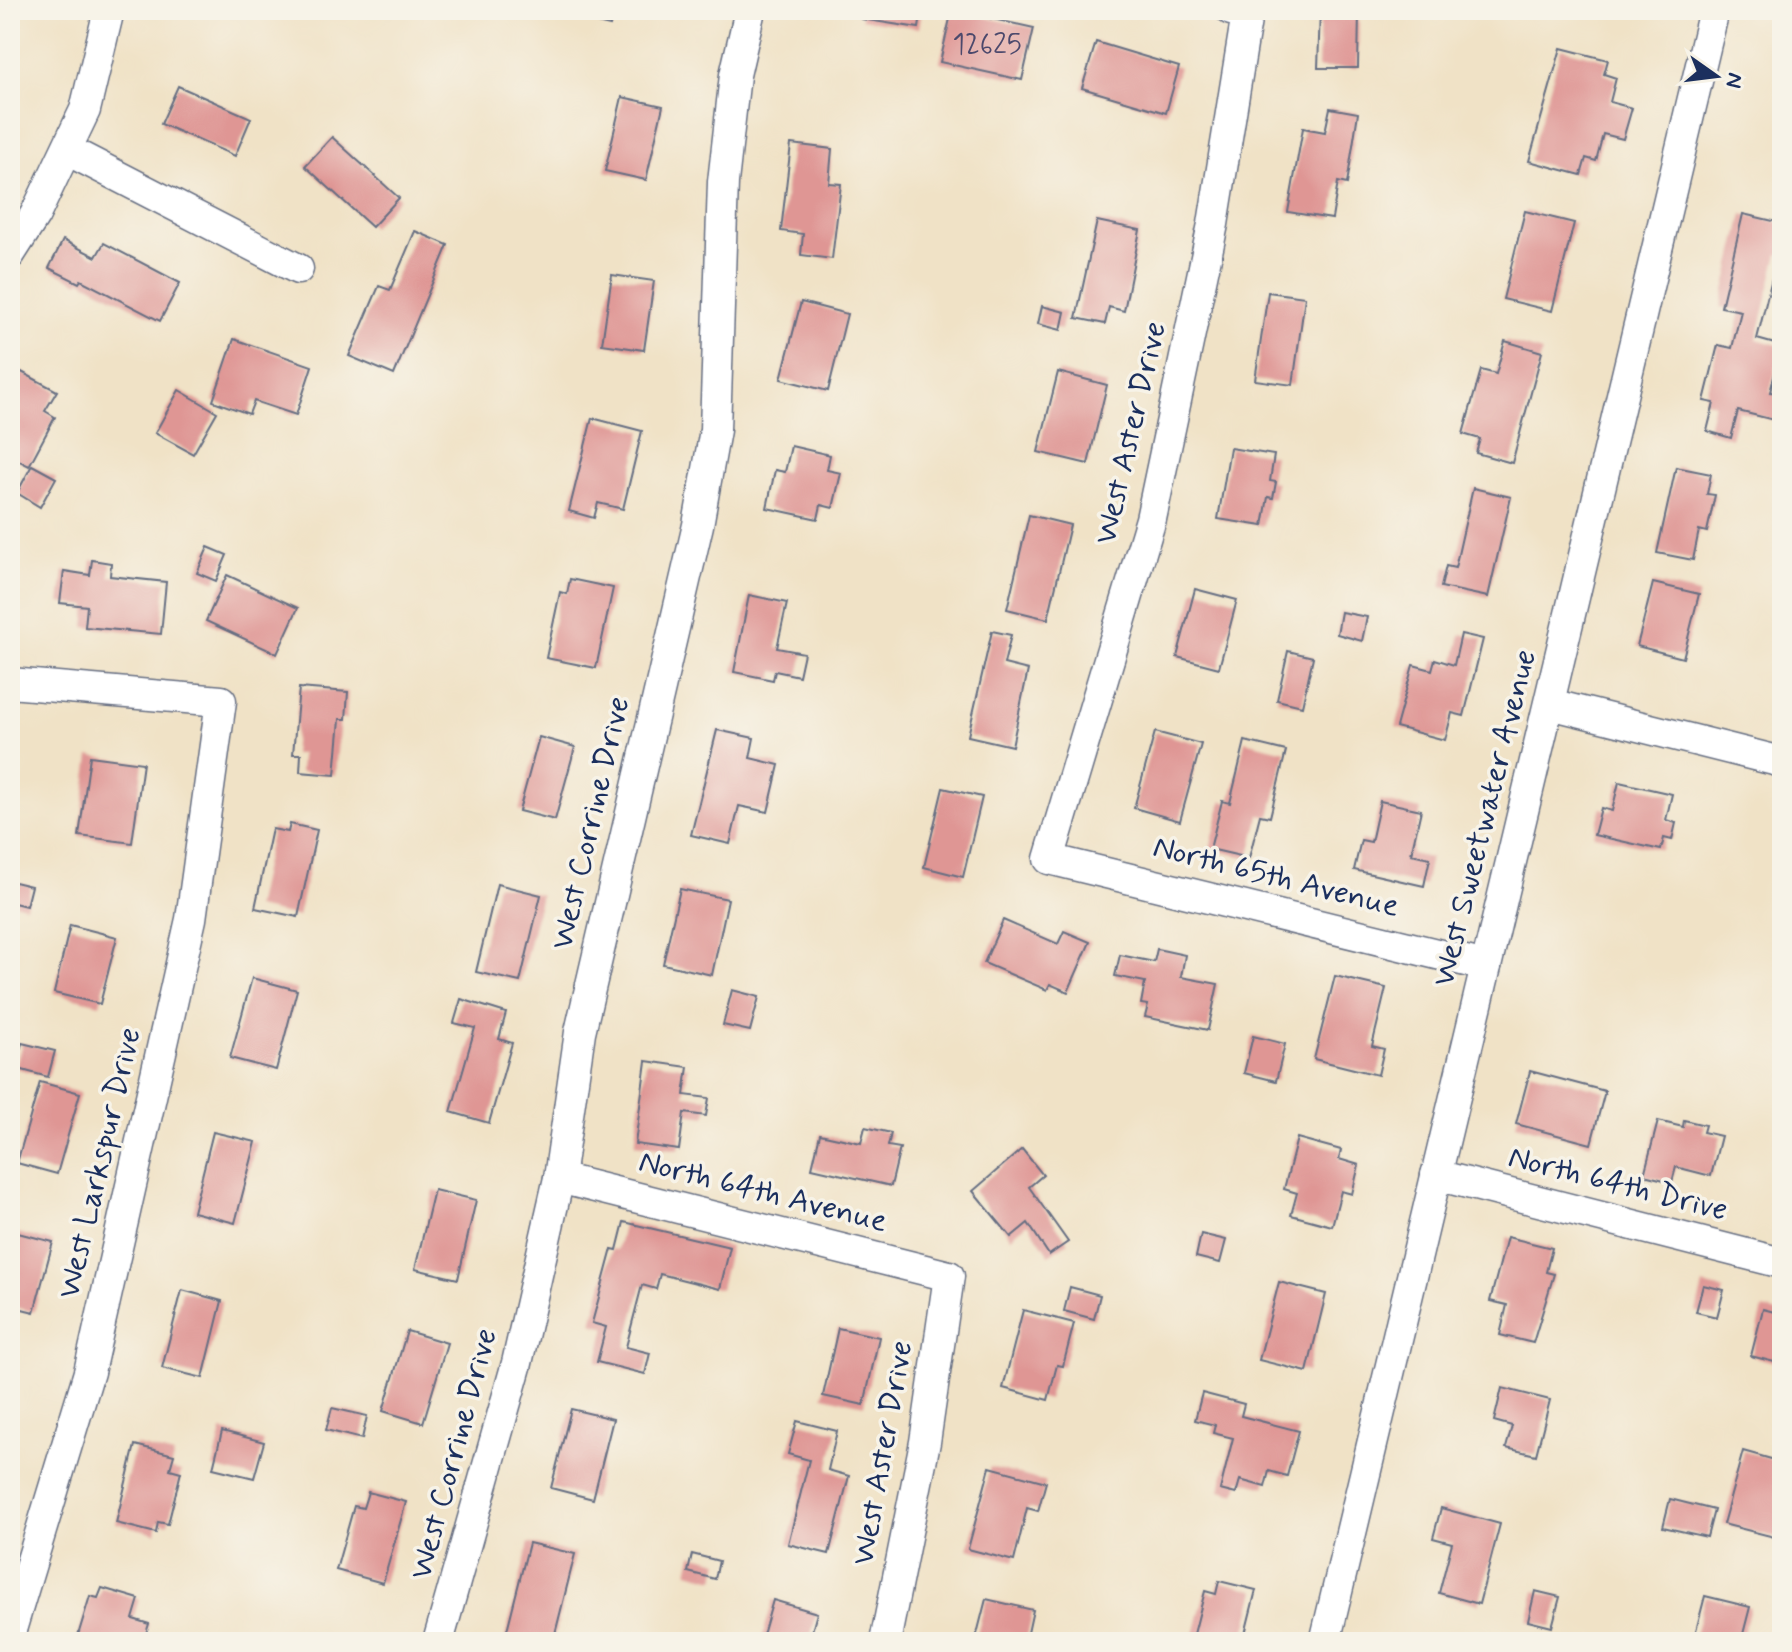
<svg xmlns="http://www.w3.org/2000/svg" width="1792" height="1652" viewBox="0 0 1792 1652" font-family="Mynerve,sans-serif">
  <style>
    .building { fill: #df9694 }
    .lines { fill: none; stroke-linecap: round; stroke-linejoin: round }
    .minor-casing { stroke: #666e82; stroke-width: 33 }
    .minor { stroke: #fff; stroke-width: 30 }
    .labels { text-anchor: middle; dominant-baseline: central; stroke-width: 7; stroke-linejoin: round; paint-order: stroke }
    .number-label { font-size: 28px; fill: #4c496c }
    .street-label { font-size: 32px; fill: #1b2f5e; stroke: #f7f3e8 }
  </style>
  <rect width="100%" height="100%" fill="#f7f3e8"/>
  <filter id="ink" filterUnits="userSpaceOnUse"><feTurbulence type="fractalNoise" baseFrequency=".0125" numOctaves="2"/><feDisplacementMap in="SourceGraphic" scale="16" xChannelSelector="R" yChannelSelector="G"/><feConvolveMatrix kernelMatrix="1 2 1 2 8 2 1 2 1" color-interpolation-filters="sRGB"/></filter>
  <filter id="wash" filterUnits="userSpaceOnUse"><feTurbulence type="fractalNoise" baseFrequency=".006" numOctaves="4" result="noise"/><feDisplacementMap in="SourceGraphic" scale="32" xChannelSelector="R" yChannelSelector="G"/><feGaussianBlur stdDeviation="1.8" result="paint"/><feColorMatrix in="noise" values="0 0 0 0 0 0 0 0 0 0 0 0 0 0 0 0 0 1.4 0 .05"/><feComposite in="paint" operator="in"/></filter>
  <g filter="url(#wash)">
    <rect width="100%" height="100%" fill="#f0e2c6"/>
    <g id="blocks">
      <g class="building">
        <polygon points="568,10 614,10 610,26 567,16"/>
        <polygon points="862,10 922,10 919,28 861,19"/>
        <polygon points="952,10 1034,28 1022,80 940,62"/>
        <polygon points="1320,10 1359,10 1358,68 1318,68"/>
        <polygon points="1096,42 1179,67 1166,113 1082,88"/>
        <polygon points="1561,48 1608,60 1604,74 1616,78 1610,102 1632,108 1623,139 1603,134 1596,161 1586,158 1581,175 1529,161"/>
        <polygon points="178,86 251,118 235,156 161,124"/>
        <polygon points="622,97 663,106 646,180 605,171"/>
        <polygon points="1330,108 1358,113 1347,184 1338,182 1332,219 1288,212 1303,128 1325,132"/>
        <polygon points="332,137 399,198 372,227 305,166"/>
        <polygon points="791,144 832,149 829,183 841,184 832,259 801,255 803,234 781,231"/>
        <polygon points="1525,211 1574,223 1552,311 1503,299"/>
        <polygon points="1743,214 1782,223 1782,255 1778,254 1757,339 1782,346 1770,392 1782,393 1782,422 1738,411 1731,438 1707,431 1714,403 1704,401 1718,345 1732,348 1741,311 1721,307"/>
        <polygon points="1097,221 1140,230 1124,311 1109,307 1105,324 1076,318"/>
        <polygon points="415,231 448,245 394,375 349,356 379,286 390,290"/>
        <polygon points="63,240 96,257 104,243 180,283 160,321 81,280 79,283 49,268"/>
        <polygon points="612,275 654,281 644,350 602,344"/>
        <polygon points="1268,292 1305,297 1293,385 1255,380"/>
        <polygon points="801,302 847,314 828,391 781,379"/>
        <polygon points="1042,306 1065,312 1061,330 1038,324"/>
        <polygon points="234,339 312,366 296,415 254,401 249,414 213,401"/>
        <polygon points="1505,341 1542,352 1512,463 1476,453 1480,439 1463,434 1481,370 1496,374"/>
        <polygon points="16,369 57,391 45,411 55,417 29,466 10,456 10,381"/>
        <polygon points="1058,372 1107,385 1088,464 1038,452"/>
        <polygon points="179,390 217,412 193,454 155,433"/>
        <polygon points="592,418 642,431 623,509 598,503 594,518 569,511"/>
        <polygon points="791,446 830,455 827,470 841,473 833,508 821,505 818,519 767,508 775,470 785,472"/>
        <polygon points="1230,448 1274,455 1270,481 1276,482 1273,498 1268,497 1263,526 1218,519"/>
        <polygon points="32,465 56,478 40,507 17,493"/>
        <polygon points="1676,467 1711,474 1707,494 1715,495 1707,532 1699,530 1693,560 1657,553"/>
        <polygon points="1473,488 1511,497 1488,597 1441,587 1446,566 1455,568"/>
        <polygon points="1029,515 1070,525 1048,619 1007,609"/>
        <polygon points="208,547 227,555 216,581 197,573"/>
        <polygon points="92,560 111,563 110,576 166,582 161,634 85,627 87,606 60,603 64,571 90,575"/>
        <polygon points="227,575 298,608 277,654 206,621"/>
        <polygon points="570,579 613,588 596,668 546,658 560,592 567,594"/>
        <polygon points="1653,583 1699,594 1683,658 1637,646"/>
        <polygon points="1195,589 1237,600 1219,668 1177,657"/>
        <polygon points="749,595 787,603 777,648 804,653 799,676 775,671 773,680 734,672"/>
        <polygon points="1341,612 1367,617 1362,641 1337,634"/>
        <polygon points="992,631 1011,635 1004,664 1028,670 1012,746 968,736"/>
        <polygon points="1461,634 1483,639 1464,716 1452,713 1445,740 1396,727 1413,665 1432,670 1435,659 1454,665"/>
        <polygon points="1288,651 1313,657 1302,706 1277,700"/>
        <polygon points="299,688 348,692 346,719 340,719 335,775 300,772 301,754 293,754"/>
        <polygon points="717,730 754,738 750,758 779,765 768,812 739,806 730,844 691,835"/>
        <polygon points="1155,732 1201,744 1180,821 1134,808"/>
        <polygon points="539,737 575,747 555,820 519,811"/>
        <polygon points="1245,741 1286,751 1270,817 1260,815 1249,858 1210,849 1222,801 1230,803"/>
        <polygon points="90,756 143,763 132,843 79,836"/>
        <polygon points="1619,782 1672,794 1666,820 1676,823 1672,840 1664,838 1661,850 1594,835 1601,808 1612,811"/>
        <polygon points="943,788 982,797 963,877 924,867"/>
        <polygon points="1380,801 1421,810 1411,854 1430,858 1424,886 1354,870 1361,840 1371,842"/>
        <polygon points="290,824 317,830 298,917 255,908 272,829 288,832"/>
        <polygon points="10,881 31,886 26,906 10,902"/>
        <polygon points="497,884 541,895 520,982 476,972"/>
        <polygon points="680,889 728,899 712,975 663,964"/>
        <polygon points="1003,920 1058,944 1064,931 1090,942 1068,992 1050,984 1047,990 984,963"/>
        <polygon points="70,925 117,937 100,1004 54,993"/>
        <polygon points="1157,949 1185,955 1181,977 1218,984 1208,1030 1145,1017 1148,1005 1141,1004 1145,982 1115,976 1120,955 1154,962"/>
        <polygon points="1335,976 1386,988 1372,1046 1384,1049 1378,1075 1314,1059"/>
        <polygon points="252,978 297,990 276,1070 230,1058"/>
        <polygon points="732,990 759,997 750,1031 723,1025"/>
        <polygon points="461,999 506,1013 499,1039 512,1043 489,1123 451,1112 475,1028 454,1023"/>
        <polygon points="1253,1036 1285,1044 1276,1081 1244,1073"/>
        <polygon points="22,1043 55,1051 48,1077 15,1068"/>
        <polygon points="646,1061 688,1067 684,1095 709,1098 706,1116 684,1113 679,1150 635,1144"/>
        <polygon points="1530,1071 1605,1091 1591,1144 1516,1124"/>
        <polygon points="40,1082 80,1093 57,1174 17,1163"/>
        <polygon points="1684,1120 1705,1125 1703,1132 1721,1136 1711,1176 1676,1167 1672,1182 1644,1175 1658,1121 1683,1127"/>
        <polygon points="865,1127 891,1133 888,1146 900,1148 891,1186 812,1168 820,1134 861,1143"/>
        <polygon points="213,1132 256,1142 235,1223 193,1212"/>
        <polygon points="1297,1138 1341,1150 1339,1159 1359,1165 1352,1194 1341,1191 1332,1226 1291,1215 1297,1193 1284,1189"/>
        <polygon points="1022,1149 1043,1175 1029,1187 1068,1242 1049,1255 1028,1223 1011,1237 973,1191"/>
        <polygon points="434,1190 476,1200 458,1279 415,1269"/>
        <polygon points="624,1222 730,1247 720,1289 660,1274 656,1289 642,1285 626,1347 650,1353 645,1374 597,1362 606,1327 592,1323 612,1249 617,1250"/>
        <polygon points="10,1231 53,1242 34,1312 10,1306"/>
        <polygon points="1201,1234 1226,1240 1220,1263 1196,1257"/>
        <polygon points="1507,1237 1552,1248 1546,1272 1554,1274 1533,1343 1500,1335 1507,1305 1490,1301"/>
        <polygon points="1279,1282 1326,1294 1307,1372 1259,1360"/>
        <polygon points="1703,1285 1724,1290 1717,1317 1696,1312"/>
        <polygon points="1070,1287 1100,1295 1094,1319 1064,1311"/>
        <polygon points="182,1290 222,1301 203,1378 162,1368"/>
        <polygon points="1763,1309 1782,1314 1782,1364 1751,1356"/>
        <polygon points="1023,1310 1074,1323 1063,1366 1057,1365 1048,1400 1003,1388"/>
        <polygon points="838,1328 879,1337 864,1405 823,1396"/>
        <polygon points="407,1331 447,1343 423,1423 383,1411"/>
        <polygon points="1502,1388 1550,1400 1536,1455 1506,1448 1512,1426 1494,1421"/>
        <polygon points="1202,1393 1244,1404 1241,1416 1299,1431 1287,1476 1269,1471 1265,1487 1240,1480 1236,1494 1220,1490 1233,1438 1213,1433 1215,1425 1195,1420"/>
        <polygon points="332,1408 367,1416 362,1439 326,1430"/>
        <polygon points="571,1409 613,1419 593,1499 551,1488"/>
        <polygon points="797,1421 837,1431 828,1470 849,1476 829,1554 788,1544 809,1460 788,1454"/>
        <polygon points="222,1431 264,1442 254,1478 213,1468"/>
        <polygon points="135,1445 174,1455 170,1469 181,1472 168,1524 158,1522 156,1533 116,1523"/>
        <polygon points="1743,1451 1782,1462 1782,1497 1778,1513 1782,1514 1782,1539 1723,1524"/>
        <polygon points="990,1467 1046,1482 1038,1511 1027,1508 1014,1561 968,1549"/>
        <polygon points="368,1492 406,1502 383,1583 336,1570 354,1506 363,1508"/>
        <polygon points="1670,1499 1714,1510 1707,1537 1663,1527"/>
        <polygon points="1441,1508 1500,1524 1479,1604 1439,1593 1452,1543 1433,1538"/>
        <polygon points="529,1543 575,1554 553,1642 504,1642"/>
        <polygon points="692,1554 719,1561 715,1579 688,1572"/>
        <polygon points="1219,1581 1256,1590 1243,1642 1192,1642 1205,1591 1216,1594"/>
        <polygon points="102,1588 139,1599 133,1619 149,1624 143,1642 76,1642 90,1596 98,1598"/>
        <polygon points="1535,1591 1560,1597 1552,1627 1528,1621"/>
        <polygon points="1705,1596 1750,1607 1741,1642 1693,1642"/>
        <polygon points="986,1599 1033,1610 1026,1642 975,1642"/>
        <polygon points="773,1600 817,1613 809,1642 761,1642"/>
      </g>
    </g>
  </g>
  <g filter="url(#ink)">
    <use href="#blocks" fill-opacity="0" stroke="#666e82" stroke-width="2"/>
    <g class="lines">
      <defs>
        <g id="minor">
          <polyline points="1231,10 1247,14 1213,224 1151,519 1049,859 1486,966"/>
          <polyline points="67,150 298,269"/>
          <polyline points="10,254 35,215 85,110 109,10"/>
          <polyline points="10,683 221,701 191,919 89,1372 10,1633"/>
          <polyline points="1550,704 1782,762"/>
          <polyline points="1436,1175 1782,1263"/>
          <polyline points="559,1178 949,1276 925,1442 885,1642"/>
          <polyline points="438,1642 517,1363 559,1178 580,1032 698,525 715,430 723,182 735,75 750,10"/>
          <polyline points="1325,1642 1714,10"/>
        </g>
      </defs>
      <use href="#minor" class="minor-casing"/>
      <use href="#minor" class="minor"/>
    </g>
  </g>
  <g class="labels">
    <g class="number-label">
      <text x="987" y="45">12625</text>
    </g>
    <g class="street-label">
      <text transform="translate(1131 433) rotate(-77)">West Aster Drive</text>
      <text transform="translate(1485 818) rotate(-76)">West Sweetwater Avenue</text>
      <text transform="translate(591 823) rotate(-77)">West Corrine Drive</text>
      <text transform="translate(1276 877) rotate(14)">North 65th Avenue</text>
      <text transform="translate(100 1163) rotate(-77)">West Larkspur Drive</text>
      <text transform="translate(1618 1184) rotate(14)">North 64th Drive</text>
      <text transform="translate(763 1192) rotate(14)">North 64th Avenue</text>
      <text transform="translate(883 1453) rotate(-80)">West Aster Drive</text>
      <text transform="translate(454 1454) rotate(-75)">West Corrine Drive</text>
    </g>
  </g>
  <rect width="1792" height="1652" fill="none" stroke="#f7f3e8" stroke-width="40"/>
  <g transform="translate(1716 76) rotate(104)" stroke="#f7f3e8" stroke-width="6" paint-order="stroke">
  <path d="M0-6L14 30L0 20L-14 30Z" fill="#1b2f5e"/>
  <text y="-12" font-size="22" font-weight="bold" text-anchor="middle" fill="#1b2f5e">N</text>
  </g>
</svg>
